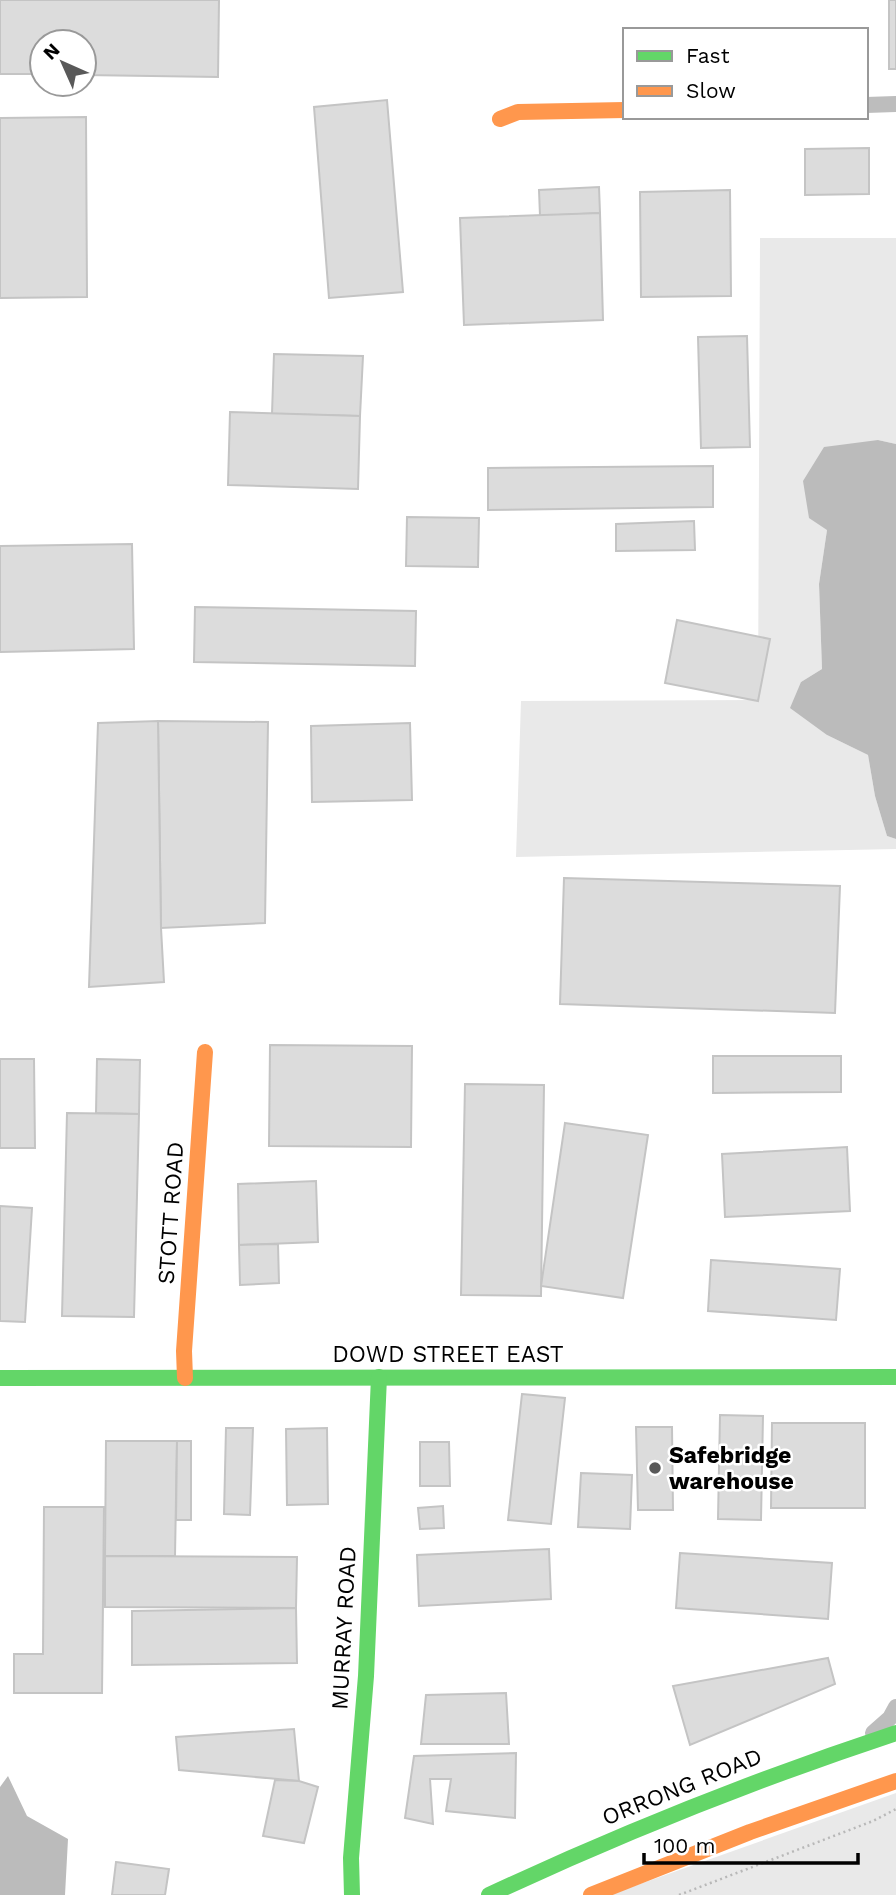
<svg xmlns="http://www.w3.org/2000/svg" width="896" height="1895" viewBox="0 0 896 1895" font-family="'Work Sans',sans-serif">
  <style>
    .green { fill: #e9e9e9 }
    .water { fill: #bbb }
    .building { fill: #dcdcdc; stroke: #c4c4c4; stroke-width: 2 }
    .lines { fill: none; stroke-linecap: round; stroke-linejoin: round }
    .path { stroke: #b8b8b8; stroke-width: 2.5; stroke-dasharray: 2 3.5; stroke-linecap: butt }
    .street { stroke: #bdbdbd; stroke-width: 16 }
    .fast { stroke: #63d668; stroke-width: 16 }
    .slow { stroke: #ff974d; stroke-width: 16 }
    .poi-dot { fill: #595959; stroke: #fff; stroke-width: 2.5 }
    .labels { text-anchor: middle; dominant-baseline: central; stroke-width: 5; stroke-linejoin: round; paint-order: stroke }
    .street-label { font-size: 23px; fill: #000; stroke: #fff }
    .poi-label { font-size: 23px; font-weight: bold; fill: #000; stroke: #fff; text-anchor: start }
  </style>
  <rect width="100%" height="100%" fill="#fff"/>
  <g class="green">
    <polygon points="760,238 896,238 896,444 878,440 827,530 819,584 822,669 801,682 827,735 868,755 875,796 887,836 896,839 896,849 516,857 521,701 758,700"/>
    <polygon points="896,1793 896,1895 609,1895"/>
  </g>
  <g class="water">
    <polygon points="878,440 896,444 896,839 887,836 875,796 868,755 827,735 790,708 801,682 822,669 819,584 827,530 809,518 803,481 824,447"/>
    <polygon points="8,1776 27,1816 68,1839 65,1895 0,1895 0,1787"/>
  </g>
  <g class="building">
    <polygon points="0,0 219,0 218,77 84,75 84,42 42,42 42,74 0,74"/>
    <rect x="889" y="0" width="7" height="69"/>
    <polygon points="387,100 403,292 329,298 314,107"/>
    <polygon points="86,117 87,297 0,298 0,118"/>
    <polygon points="869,148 869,194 805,195 805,149"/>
    <polygon points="599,187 600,213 540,216 539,190"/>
    <polygon points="730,190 731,296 641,297 640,192"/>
    <polygon points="600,213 603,320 464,325 460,218"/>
    <polygon points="747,336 750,447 701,448 698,337"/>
    <polygon points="274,354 363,356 360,416 272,414"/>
    <polygon points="230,412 360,416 358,489 228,485"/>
    <polygon points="713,466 713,507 488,510 488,468"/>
    <polygon points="407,517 479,518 478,567 406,566"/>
    <polygon points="694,521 695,550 616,551 616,524"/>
    <polygon points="132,544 134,649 0,652 0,546"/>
    <polygon points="195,607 416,611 415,666 194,662"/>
    <polygon points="677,620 770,639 758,701 665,683"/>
    <polygon points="158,721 268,722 265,923 161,928"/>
    <polygon points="158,721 161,928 164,982 89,987 98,723"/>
    <polygon points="410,723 412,800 312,802 311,726"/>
    <polygon points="564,878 840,886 835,1013 560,1004"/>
    <polygon points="270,1045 412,1046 411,1147 269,1146"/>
    <polygon points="713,1056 841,1056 841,1092 713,1093"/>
    <polygon points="0,1059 34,1059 35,1148 0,1148"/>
    <polygon points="97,1059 140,1060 139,1114 96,1113"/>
    <polygon points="465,1084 544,1085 541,1296 461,1295"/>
    <polygon points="67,1113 139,1114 134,1317 62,1316"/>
    <polygon points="565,1123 648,1135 623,1298 541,1286"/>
    <polygon points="847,1147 850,1211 725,1217 722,1154"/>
    <polygon points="316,1181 318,1242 239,1245 238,1184"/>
    <polygon points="0,1206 32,1208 25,1322 0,1321"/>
    <polygon points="278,1244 279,1283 240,1285 239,1245"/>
    <polygon points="711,1260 840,1269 836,1320 708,1311"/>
    <polygon points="522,1394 565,1398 551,1524 508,1520"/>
    <polygon points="720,1415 763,1416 761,1520 718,1519"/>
    <polygon points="772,1423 865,1423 865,1508 771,1508"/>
    <polygon points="636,1427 672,1427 673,1510 638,1510"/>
    <polygon points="226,1428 253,1428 250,1515 224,1514"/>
    <polygon points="327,1428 328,1504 287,1505 286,1429"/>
    <polygon points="106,1441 177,1441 175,1556 105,1556"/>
    <polygon points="177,1441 191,1441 191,1520 176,1520"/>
    <polygon points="420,1442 449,1442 450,1486 420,1486"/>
    <polygon points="581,1473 632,1475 630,1529 578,1527"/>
    <polygon points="443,1506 444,1528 420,1529 418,1508"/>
    <polygon points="44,1507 104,1507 102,1693 14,1693 14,1654 43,1654"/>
    <polygon points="549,1549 551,1599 419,1606 417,1555"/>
    <polygon points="680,1553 832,1563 828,1619 676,1608"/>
    <polygon points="105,1556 297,1557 296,1608 105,1607"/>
    <polygon points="296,1608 297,1663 132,1665 132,1611"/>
    <polygon points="828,1658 835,1684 690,1745 673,1686"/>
    <polygon points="506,1693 509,1744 421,1744 426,1695"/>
    <polygon points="294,1729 299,1781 179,1770 176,1737"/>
    <polygon points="516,1753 515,1818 446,1811 451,1779 430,1779 433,1824 405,1818 414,1756"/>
    <polygon points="275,1780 299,1781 318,1787 304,1843 263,1836"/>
    <polygon points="116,1862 169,1869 165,1895 112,1895"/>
  </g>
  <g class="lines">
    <polyline class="path" points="679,1895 873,1821 896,1809"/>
    <g class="street">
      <polyline points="866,105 896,104"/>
      <polyline points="873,1733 890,1718 896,1707"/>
    </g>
    <g class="fast">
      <polyline points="0,1378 896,1377"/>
      <polyline points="352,1895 351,1858 366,1676 379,1377"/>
      <path d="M 489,1895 C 622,1833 757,1779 896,1733"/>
    </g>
    <g class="slow">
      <polyline points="500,119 518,112 625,110"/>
      <polyline points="185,1378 184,1351 205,1052"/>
      <polyline points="591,1895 750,1832 896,1781"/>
    </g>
  </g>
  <circle class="poi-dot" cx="655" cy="1468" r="7"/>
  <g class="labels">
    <g class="street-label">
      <text transform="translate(171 1213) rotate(-86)">STOTT ROAD</text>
      <text x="448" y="1354">DOWD STREET EAST</text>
      <text transform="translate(344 1628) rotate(-87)">MURRAY ROAD</text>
      <text transform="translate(682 1787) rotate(-22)">ORRONG ROAD</text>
    </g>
    <g class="poi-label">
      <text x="669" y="1455">Safebridge<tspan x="669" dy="26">warehouse</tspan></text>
    </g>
  </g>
  <rect x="623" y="28" width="245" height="91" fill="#ffffff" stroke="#999999" stroke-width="2"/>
  <rect x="637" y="51" width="35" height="10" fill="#63d668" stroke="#999999" stroke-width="2"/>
  <text x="686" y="63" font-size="21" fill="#000000">Fast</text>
  <rect x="637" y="86" width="35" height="10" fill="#ff974d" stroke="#999999" stroke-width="2"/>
  <text x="686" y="98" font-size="21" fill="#000000">Slow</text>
  <g transform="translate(63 63) rotate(315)"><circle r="33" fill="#ffffff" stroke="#999999" stroke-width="2"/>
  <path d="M0-5L12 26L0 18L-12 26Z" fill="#595959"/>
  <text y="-10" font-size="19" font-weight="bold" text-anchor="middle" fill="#000000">N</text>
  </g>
  <path d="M644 1853v10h214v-10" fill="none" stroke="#000000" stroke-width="3.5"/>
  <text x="654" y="1853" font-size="21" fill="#000000" stroke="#ffffff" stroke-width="5" paint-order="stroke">100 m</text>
</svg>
